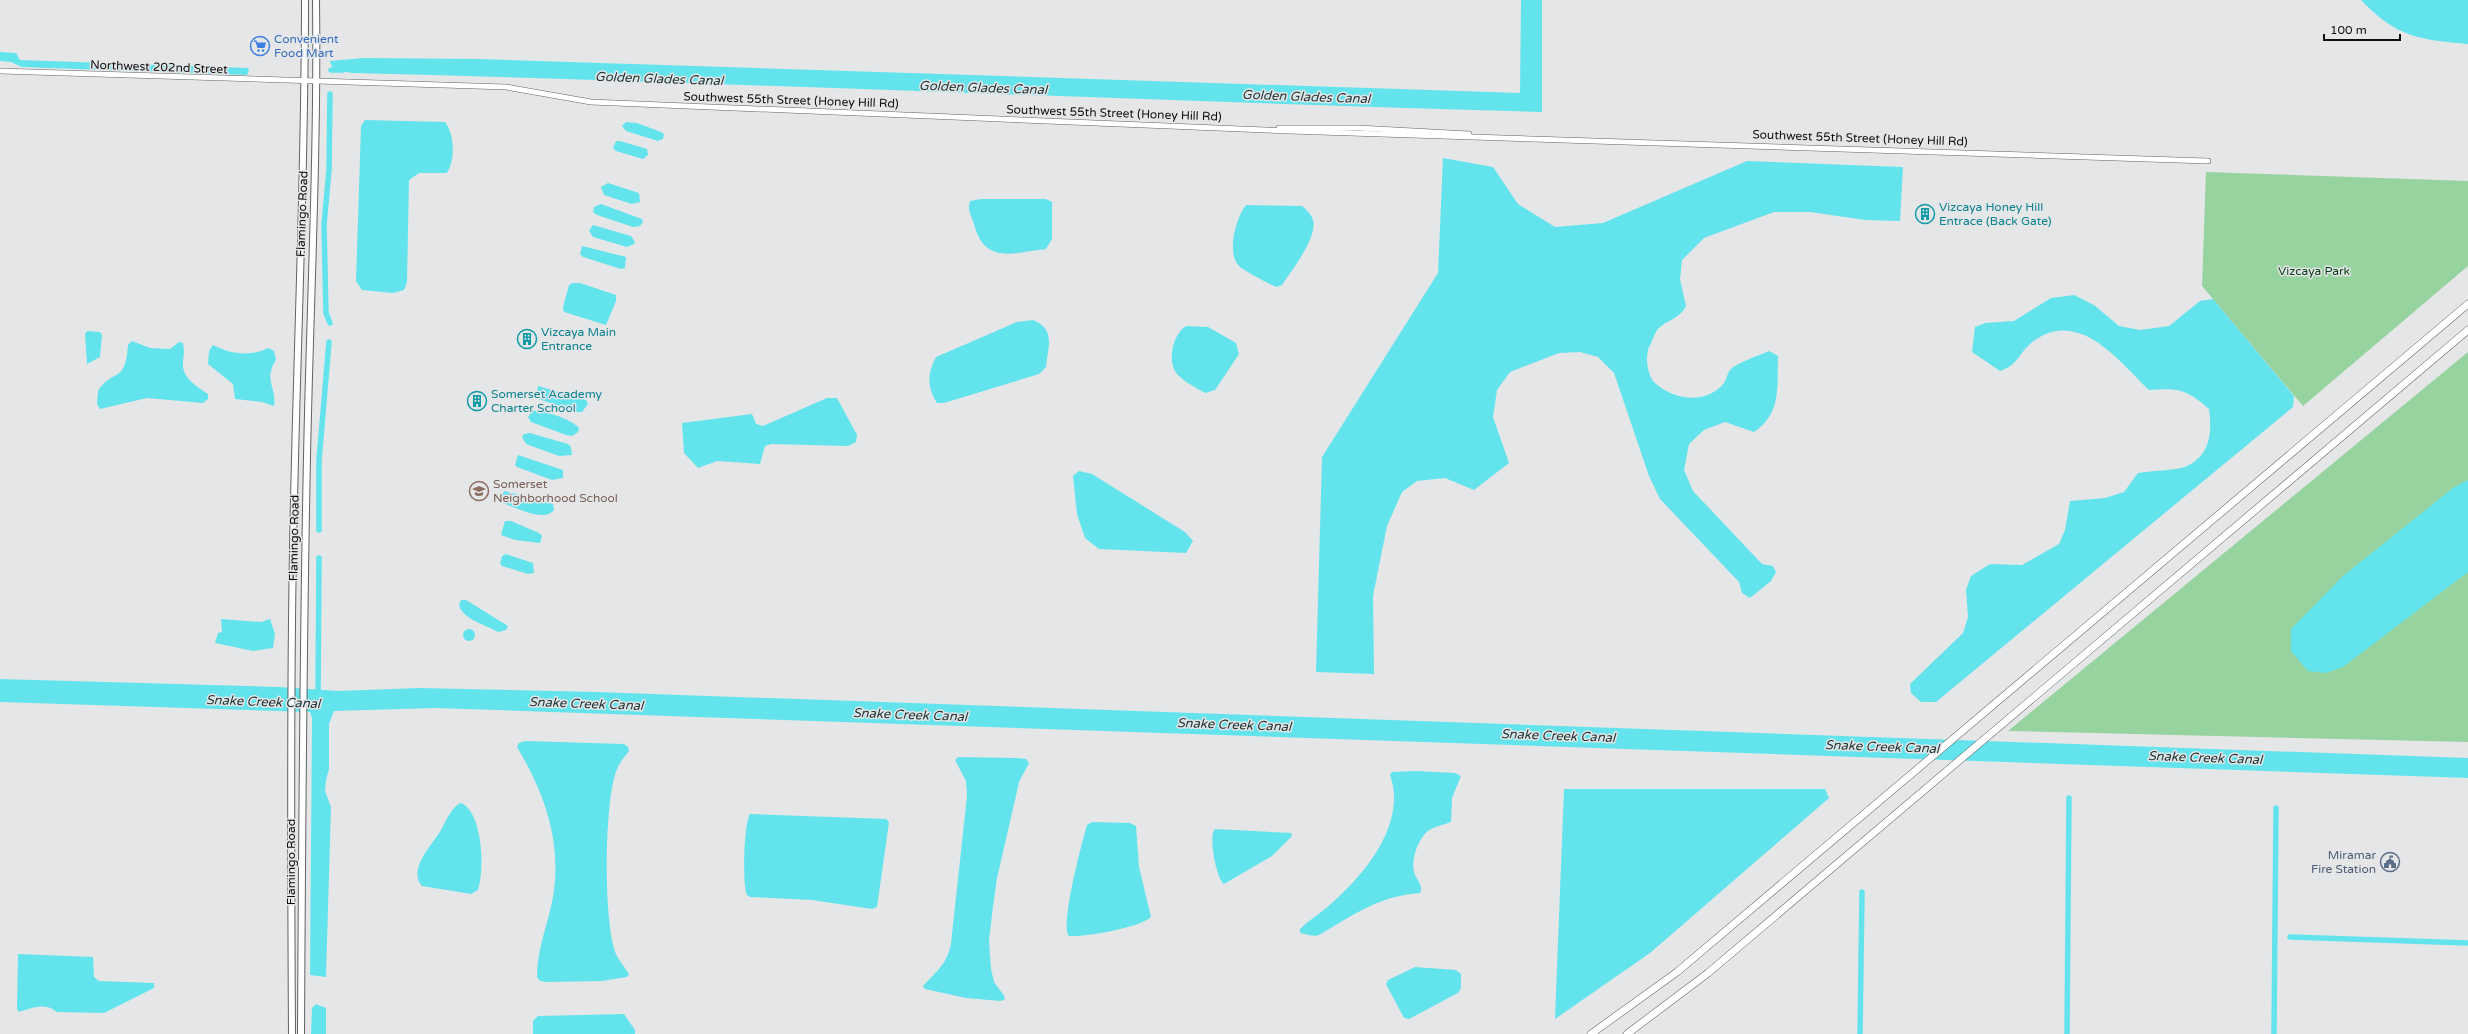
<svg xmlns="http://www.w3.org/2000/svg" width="2468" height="1034" viewBox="0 0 2468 1034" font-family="'Varela Round',sans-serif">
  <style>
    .green { fill: #97d39e }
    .water { fill: #63e4ed }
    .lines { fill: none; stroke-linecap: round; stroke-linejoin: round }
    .canal { stroke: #63e4ed; stroke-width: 5.5 }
    .minor-casing { stroke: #616264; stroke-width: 6 }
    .major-casing { stroke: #616264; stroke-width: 8 }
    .highway-casing { stroke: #616264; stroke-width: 8 }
    .minor { stroke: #fff; stroke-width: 5 }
    .major { stroke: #fff; stroke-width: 6 }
    .highway { stroke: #fff; stroke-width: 7 }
    .labels { text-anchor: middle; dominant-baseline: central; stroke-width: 3; stroke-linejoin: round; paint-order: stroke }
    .shop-label { font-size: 12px; fill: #366cbe; stroke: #e5e6e8; text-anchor: start }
    .street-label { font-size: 12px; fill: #0e0e0f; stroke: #e5e6e8 }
    .culture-label { font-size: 12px; fill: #0d838f; stroke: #e5e6e8; text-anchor: start }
    .park-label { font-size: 12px; fill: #083e16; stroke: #e5e6e8 }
    .education-label { font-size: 12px; fill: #785e54; stroke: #e5e6e8; text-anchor: start }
    .service-label { font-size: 12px; fill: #4e5e75; stroke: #e5e6e8; text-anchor: end }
    .water-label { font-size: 13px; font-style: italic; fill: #203738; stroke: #e5e6e8 }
  </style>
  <rect width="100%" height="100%" fill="#e5e6e8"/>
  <g class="green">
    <polygon points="2206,172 2468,181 2468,266 2303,406 2202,286"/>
    <polygon points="2468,352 2468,742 2008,731"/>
  </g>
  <g class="water">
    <path d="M 1521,0 L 1542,0 L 1542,112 C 1145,101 749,83 352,73 C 342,71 332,72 330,61 L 364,58 L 479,59 L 1520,93 Z"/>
    <path d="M 2361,0 L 2468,0 L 2468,44 C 2420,40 2396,37 2361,0 Z"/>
    <polygon points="0,52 16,53 20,60 248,68 249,70 247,75 22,67 11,62 0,61"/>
    <path d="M 365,120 L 445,122 C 455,135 455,160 447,173 L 419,173 L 409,180 L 407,282 L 404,290 L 393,293 L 362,290 L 356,281 L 361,126 Z"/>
    <polygon points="626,122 637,123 661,132 664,134 663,139 658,141 626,131 622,126"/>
    <polygon points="616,141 620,141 647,149 648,155 643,159 616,151 613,148"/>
    <path d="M 1443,158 L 1493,167 L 1518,204 L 1555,227 L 1603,223 L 1747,161 L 1903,167 L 1900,221 L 1865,220 L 1810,212 L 1774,212 L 1704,238 L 1682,260 L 1680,279 L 1686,306 C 1680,319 1666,320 1657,330 C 1654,335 1652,342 1649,347 C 1645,357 1647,376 1656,384 C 1675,400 1706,405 1724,383 C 1727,379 1727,373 1731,369 C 1737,363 1760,355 1769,351 L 1778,356 C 1777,385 1782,414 1754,432 L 1725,422 L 1704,430 L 1689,444 L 1684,470 L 1693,491 L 1762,564 L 1773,566 L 1776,572 L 1771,581 L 1750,598 L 1742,593 L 1739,582 L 1660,499 L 1649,476 L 1614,373 L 1598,357 L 1580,352 L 1559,353 L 1510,372 L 1497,390 L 1493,417 L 1509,463 L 1474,490 L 1445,478 L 1417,481 L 1402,492 L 1387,526 L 1373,596 L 1374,674 L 1316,672 L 1322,457 L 1438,273 Z"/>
    <polygon points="608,183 639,193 640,202 632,204 604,195 601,187"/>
    <path d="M 981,199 L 1046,199 L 1052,202 L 1052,239 L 1046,249 C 1014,252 985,266 974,224 C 971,214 967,211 970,201 Z"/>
    <polygon points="601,204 642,219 643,222 640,226 633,227 597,215 593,212 594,207"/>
    <path d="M 1246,205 L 1302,206 C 1307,210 1311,214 1313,220 C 1318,237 1292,270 1282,285 L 1276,287 C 1271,285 1241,269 1239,266 C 1226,252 1236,218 1246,205 Z"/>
    <polygon points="593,225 631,236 635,242 634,244 627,247 593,237 589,231"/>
    <polygon points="582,246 626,257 625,268 621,269 583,257 580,254"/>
    <polygon points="572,283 580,283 616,295 616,301 606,325 564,312 563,307 569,285"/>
    <path d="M 2074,295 L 2094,305 L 2119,326 L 2140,330 L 2169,326 L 2200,301 L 2213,299 L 2294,396 L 2293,407 L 1936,702 L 1921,702 L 1911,693 L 1910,684 L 1963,633 L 1968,617 L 1966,590 L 1971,576 L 1990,564 L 2022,565 L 2059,544 L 2065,530 L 2070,501 L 2105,498 L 2124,492 L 2138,473 C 2149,471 2177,470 2185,467 C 2211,456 2212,432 2209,409 C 2186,389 2179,388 2149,390 C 2119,361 2080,309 2035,340 C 2019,351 2020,364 2000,371 L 1972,352 L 1975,327 L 1985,323 L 2014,321 L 2051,298 Z"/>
    <path d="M 1033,320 C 1056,329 1048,347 1046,367 L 1039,374 L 944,403 L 937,403 C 927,387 927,374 936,357 L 1017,322 Z"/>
    <path d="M 1186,326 L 1208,327 L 1236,343 L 1239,354 L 1215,390 L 1205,393 C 1197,388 1186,383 1179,376 C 1166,365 1172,334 1186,326 Z"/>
    <polygon points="87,331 100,332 102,335 100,357 87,364 85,334"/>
    <path d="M 132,341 L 150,348 L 170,349 L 179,342 L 183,343 C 185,351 183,357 183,365 C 183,379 198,387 208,394 L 208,399 L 203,403 L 147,398 L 100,409 L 97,404 L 98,391 C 114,367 125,385 128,345 Z"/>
    <path d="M 213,345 C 230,354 251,357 268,348 L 274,351 L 276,360 C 263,380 277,387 274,406 L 262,402 L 235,399 L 233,384 L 208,364 L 209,351 Z"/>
    <polygon points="538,386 586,400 588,404 582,412 575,412 536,398"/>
    <polygon points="827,398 837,398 857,435 856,442 848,446 771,444 765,446 760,464 717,461 698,468 684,453 682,423 752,414 756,424 763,426"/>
    <path d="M 532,411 C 542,409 573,420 579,428 L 578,432 L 572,436 L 566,435 L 531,422 L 528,417 Z"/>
    <polygon points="530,433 568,444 571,447 572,455 559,456 526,444 522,437 524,434"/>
    <polygon points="518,455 563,470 563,478 552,480 517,467 515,465"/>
    <polygon points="1079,471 1092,474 1185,532 1193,541 1186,553 1099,549 1085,538 1077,514 1073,476"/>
    <polygon points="2468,480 2468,572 2343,667 2326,673 2308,671 2291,651 2291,629 2343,576 2453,488"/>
    <path d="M 505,491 L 553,504 L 554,510 C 544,523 515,507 503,503 L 501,495 Z"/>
    <polygon points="505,521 511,521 539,533 542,536 540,543 515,540 501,535"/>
    <polygon points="506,554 533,563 534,573 528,574 502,566 500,564 502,556"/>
    <path d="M 461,600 L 466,600 L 508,626 L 506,630 L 498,632 C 487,625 463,620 459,605 Z"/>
    <polygon points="221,619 261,622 270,619 275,634 273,648 253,651 215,643 218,633 222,632"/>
    <circle cx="469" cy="635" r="6"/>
    <polygon points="0,679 278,687 339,691 419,688 597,692 2468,758 2468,778 497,710 435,708 334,711 329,724 329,769 326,780 325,791 331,807 326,977 310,975 312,718 310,712 0,702"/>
    <path d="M 525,741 L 624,744 L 628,747 L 629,751 C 625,756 620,762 617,769 C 604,799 603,923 616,954 C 619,961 625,967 629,974 L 627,977 L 602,981 L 547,982 L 540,981 L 537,977 C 537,949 548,924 553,897 C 562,842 545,794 517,747 L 519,743 Z"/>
    <path d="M 958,757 L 1018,758 L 1026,759 L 1029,763 L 1019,782 L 1015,800 L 997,878 L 993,907 L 989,940 L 991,969 L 994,982 L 1005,997 L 1004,1000 L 1000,1001 L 966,998 L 925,989 L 923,986 C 936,972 948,963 951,943 L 967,796 L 966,781 L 955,760 Z"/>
    <path d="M 1416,771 L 1455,773 L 1461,776 L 1452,798 L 1451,822 C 1444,825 1435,826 1428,831 C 1417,840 1409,864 1416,877 C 1419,882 1423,887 1420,893 C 1379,896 1355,914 1321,934 C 1315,938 1306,934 1300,933 L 1300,929 C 1310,919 1323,912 1333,902 C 1367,872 1407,822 1390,775 L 1392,772 Z"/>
    <polygon points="1564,789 1825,789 1829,798 1650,953 1555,1019"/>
    <path d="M 461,803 C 483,812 485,871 478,890 L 471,894 L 422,886 C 407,869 433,844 441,830 C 445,823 452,806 461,803 Z"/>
    <path d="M 750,814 L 886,819 L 889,822 L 877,907 L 872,909 L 812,900 L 750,897 L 747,895 C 742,884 744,823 750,814 Z"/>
    <path d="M 1092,822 L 1130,823 L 1136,826 L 1139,867 L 1151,917 C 1139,928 1085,937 1069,936 C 1060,925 1082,842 1087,825 Z"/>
    <path d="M 1215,829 L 1291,833 L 1292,836 L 1272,856 L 1224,884 C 1216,879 1208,834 1215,829 Z"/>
    <path d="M 18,954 L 93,957 L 94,977 L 99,981 L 154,983 L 154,988 L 104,1013 L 57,1012 C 45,1002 33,1008 19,1012 L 17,1009 Z"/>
    <polygon points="1415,967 1456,970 1461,974 1461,988 1458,993 1409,1019 1404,1018 1386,984 1388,980"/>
    <polygon points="316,1004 326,1008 326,1034 311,1034 312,1008"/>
    <polygon points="624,1014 635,1030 635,1034 533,1034 533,1021 538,1016"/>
  </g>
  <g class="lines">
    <g class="canal">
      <polyline points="331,70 343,70"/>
      <polyline points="330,94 329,170 324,225 326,313 330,323"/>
      <polyline points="319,530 319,460 329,342"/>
      <polyline points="318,698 319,558"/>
      <polyline points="2290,937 2468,943"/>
      <polyline points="1860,1034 1862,892"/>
      <polyline points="2067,1034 2069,798"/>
      <polyline points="2274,1034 2276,808"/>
    </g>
    <defs>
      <g id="minor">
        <polyline points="0,71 506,87 591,102 1289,131 2208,161"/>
        <polyline points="1279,128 1358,128 1469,134"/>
      </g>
      <g id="major">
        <path d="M 292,1034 C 291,873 290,712 293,551 C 296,367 305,184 305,0"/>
        <path d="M 301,1034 C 302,842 303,649 307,457 C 310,305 318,152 316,0"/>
      </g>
      <g id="highway">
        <polyline points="1591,1034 1677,972 2468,304"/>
        <polyline points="1627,1034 1708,973 2468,330"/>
      </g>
    </defs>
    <use href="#minor" class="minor-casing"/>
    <use href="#major" class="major-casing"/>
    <use href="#highway" class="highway-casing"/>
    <use href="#minor" class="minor"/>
    <use href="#major" class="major"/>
    <use href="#highway" class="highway"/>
  </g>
  <defs>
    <symbol id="supermarket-ring" viewBox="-11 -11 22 22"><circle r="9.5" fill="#e5e6e8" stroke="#3f7fe0" stroke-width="1.5"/><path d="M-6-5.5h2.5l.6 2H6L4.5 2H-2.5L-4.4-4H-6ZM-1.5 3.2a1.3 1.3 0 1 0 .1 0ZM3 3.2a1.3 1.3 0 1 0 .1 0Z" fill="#3f7fe0"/></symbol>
    <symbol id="building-ring" viewBox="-11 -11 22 22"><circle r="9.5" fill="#e5e6e8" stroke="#0f9aa8" stroke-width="1.5"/><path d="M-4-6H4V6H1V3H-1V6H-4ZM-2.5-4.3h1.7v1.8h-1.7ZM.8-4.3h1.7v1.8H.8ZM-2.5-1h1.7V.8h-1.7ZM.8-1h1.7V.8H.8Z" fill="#0f9aa8"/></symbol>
    <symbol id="school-ring" viewBox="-11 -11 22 22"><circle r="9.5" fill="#e5e6e8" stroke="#8d6e63" stroke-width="1.5"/><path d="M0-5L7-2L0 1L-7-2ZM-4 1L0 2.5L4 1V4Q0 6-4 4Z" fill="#8d6e63"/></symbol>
    <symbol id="civic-ring" viewBox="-11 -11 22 22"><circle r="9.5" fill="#e5e6e8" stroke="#5c6f8a" stroke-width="1.5"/><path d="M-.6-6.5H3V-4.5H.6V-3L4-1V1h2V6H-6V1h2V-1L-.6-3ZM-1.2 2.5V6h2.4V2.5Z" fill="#5c6f8a"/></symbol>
  </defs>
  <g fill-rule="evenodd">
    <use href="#supermarket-ring" x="249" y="35" width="22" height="22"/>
    <use href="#building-ring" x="1914" y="203" width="22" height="22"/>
    <use href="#building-ring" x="516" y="328" width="22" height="22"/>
    <use href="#building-ring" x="466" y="390" width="22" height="22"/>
    <use href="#school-ring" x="468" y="480" width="22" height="22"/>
    <use href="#civic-ring" x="2379" y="851" width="22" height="22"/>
  </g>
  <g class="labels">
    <g class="shop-label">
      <text x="274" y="39">Convenient<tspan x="274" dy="14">Food Mart</tspan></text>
    </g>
    <g class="street-label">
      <text transform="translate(159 67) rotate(2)">Northwest 202nd Street</text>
      <text transform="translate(791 100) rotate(2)">Southwest 55th Street (Honey Hill Rd)</text>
      <text transform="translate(1114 113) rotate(2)">Southwest 55th Street (Honey Hill Rd)</text>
      <text transform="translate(1860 138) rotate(2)">Southwest 55th Street (Honey Hill Rd)</text>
      <text transform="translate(302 214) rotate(-88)">Flamingo Road</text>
      <text transform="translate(294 538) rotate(-89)">Flamingo Road</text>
      <text transform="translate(291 862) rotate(-90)">Flamingo Road</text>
    </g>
    <g class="culture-label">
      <text x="1939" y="207">Vizcaya Honey Hill<tspan x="1939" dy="14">Entrace (Back Gate)</tspan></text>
      <text x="541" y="332">Vizcaya Main<tspan x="541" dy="14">Entrance</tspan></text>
      <text x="491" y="394">Somerset Academy<tspan x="491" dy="14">Charter School</tspan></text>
    </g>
    <g class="park-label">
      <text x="2314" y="271">Vizcaya Park</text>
    </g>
    <g class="education-label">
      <text x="493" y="484">Somerset<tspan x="493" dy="14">Neighborhood School</tspan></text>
    </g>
    <g class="service-label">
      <text x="2376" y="855">Miramar<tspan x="2376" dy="14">Fire Station</tspan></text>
    </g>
    <g class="water-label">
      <text transform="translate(659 79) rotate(2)">Golden Glades Canal</text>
      <text transform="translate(983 88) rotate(2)">Golden Glades Canal</text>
      <text transform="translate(1306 97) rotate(2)">Golden Glades Canal</text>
      <text transform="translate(263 702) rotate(2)">Snake Creek Canal</text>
      <text transform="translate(586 704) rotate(2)">Snake Creek Canal</text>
      <text transform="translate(910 715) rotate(2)">Snake Creek Canal</text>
      <text transform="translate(1234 725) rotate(2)">Snake Creek Canal</text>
      <text transform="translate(1558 736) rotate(2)">Snake Creek Canal</text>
      <text transform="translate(1882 747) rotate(2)">Snake Creek Canal</text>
      <text transform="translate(2205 758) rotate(2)">Snake Creek Canal</text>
    </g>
  </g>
  <path d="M2324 34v6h76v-6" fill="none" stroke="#0e0e0f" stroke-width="2"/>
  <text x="2330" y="34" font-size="12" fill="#0e0e0f" stroke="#e5e6e8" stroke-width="3" paint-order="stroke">100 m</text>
</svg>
